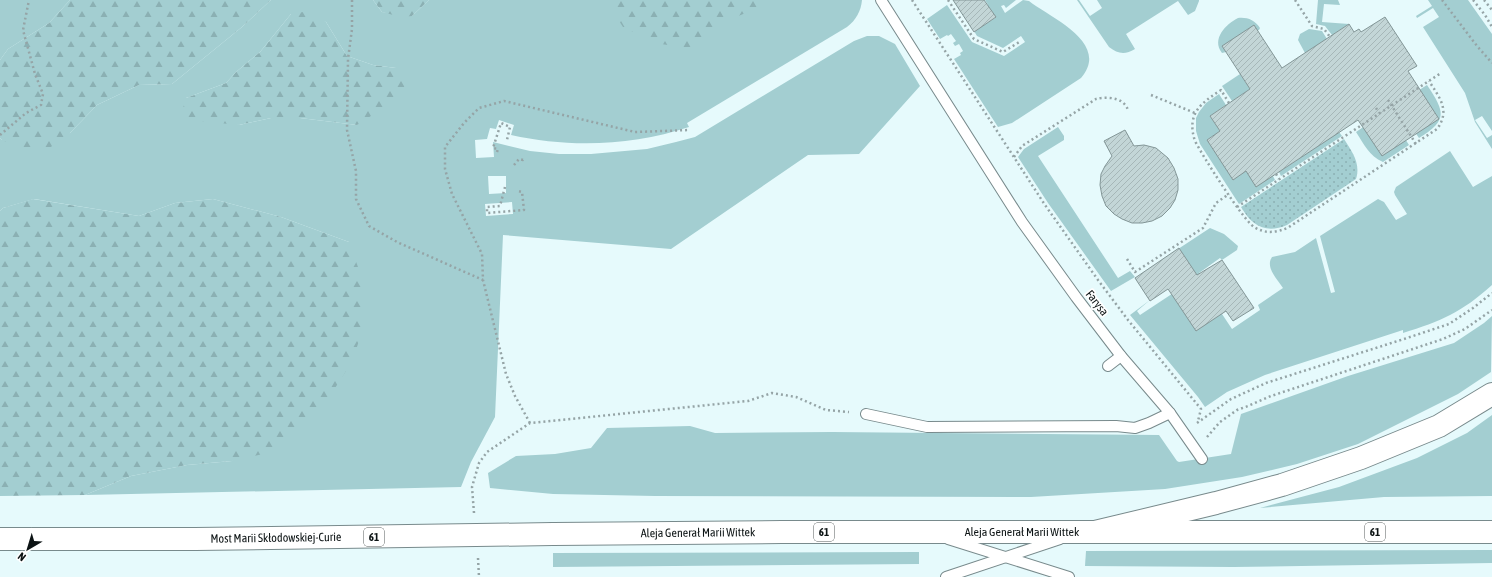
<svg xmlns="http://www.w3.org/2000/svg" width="1492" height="577" viewBox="0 0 1492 577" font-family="'Asap Condensed',sans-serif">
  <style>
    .grass { fill: #a3ced1; fill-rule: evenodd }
    .forest { fill: url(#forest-firs) }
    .park { fill: url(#park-dots) }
    .building { fill: url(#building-hatch); stroke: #839697 }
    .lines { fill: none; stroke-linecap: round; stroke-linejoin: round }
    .lane-casing { stroke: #788a8c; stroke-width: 12 }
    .primary-casing { stroke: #788a8c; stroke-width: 24 }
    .highway-casing { stroke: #788a8c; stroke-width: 24 }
    .path { stroke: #95a4a6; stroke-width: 2.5; stroke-dasharray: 2 3; stroke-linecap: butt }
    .lane { stroke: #fff; stroke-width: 10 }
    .primary { stroke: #fff; stroke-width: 22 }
    .highway { stroke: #fff; stroke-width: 22 }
    .primary-bridge-casing { stroke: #788a8c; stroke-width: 24; stroke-linecap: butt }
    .primary-bridge { stroke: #fff; stroke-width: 22 }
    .labels { text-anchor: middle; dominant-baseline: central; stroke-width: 3.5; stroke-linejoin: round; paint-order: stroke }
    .shield { fill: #fff; stroke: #555a5a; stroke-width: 1 }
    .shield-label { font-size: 11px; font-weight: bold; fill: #0c1314 }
    .street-label { font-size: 12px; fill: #0c1314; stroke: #fff }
  </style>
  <defs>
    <pattern id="forest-firs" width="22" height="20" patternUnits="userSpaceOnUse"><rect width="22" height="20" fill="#a3ced1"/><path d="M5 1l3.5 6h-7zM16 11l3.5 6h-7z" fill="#8bb0b3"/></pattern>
    <pattern id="park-dots" width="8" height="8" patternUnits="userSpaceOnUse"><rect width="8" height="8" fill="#a3ced1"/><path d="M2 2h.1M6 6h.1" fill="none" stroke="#8bb0b3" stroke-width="1.8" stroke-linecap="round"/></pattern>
    <pattern id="building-hatch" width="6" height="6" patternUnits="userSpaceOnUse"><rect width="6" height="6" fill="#c3d6d7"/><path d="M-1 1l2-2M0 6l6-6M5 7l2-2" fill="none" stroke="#a6b7b8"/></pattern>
  </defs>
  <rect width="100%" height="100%" fill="#e6fafc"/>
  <g class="grass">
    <polygon points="0,0 70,0 49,23 8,49 0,60"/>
    <path d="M 271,0 L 373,0 L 382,12 L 412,16 L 429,0 L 862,0 C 861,11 856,20 847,27 L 687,123 L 689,127 C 632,146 569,148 511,135 L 514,125 L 499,120 L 496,129 L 490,128 L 487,139 L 475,140 L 476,158 L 494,157 L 493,142 L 530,151 L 559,154 L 591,154 L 647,149 L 676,142 L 695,137 L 854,41 L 867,36 L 879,36 L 895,44 L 920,86 L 859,154 L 808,155 L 671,249 L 503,235 L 495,417 L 471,462 L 461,487 L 85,495 L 131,476 L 187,465 L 232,461 L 349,242 L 281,217 L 213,199 L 175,203 L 139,216 L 34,199 L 3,208 L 0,211 L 0,138 L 2,140 L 70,133 L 97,105 L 139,85 L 172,84 L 242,27 ZM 291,14 L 326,22 L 347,56 L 373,65 L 396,68 L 357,125 L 300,118 L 271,118 L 239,125 L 186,98 L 226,83 L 236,72 L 260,52 ZM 488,176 L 506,176 L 506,193 L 489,194 ZM 512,202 L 513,214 L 486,216 L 485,204 Z"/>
    <path d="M 985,0 L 1016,0 L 1006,8 L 1004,5 L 1001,6 L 1005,13 L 1023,0 L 1029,1 C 1051,18 1111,43 1081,78 L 1012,123 L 998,127 L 954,59 L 961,55 L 960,53 L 963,51 L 959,44 L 955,46 L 953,43 L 956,41 L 951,34 L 948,36 L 947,35 L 940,39 L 927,19 L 947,5 L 972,42 L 1004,56 L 1025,42 L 1021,36 L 1003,48 L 977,36 L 974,31 L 995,18 L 966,19 L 988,5 Z"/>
    <path d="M 1077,0 L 1079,0 L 1090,16 L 1102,8 L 1097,0 L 1199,0 L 1199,1 L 1195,11 L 1188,15 L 1178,1 L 1126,34 L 1135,49 C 1125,55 1118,54 1109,47 Z"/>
    <polygon points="1318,0 1338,0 1340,5 1324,4 1322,22 1349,24 1332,35 1325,26 1316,24"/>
    <polygon points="1428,0 1468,0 1492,34 1492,131 1482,116 1475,120 1487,138 1492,135 1492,149 1475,122 1465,93 1423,27 1439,17 1433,8 1417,18 1416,16 1432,6"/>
    <path d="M 1238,18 C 1247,17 1255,20 1260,28 L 1259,30 L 1222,46 L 1226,52 L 1222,53 C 1211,39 1226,24 1238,18 Z"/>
    <polygon points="1309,29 1322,31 1327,39 1305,53 1298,40 1300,34"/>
    <polygon points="1240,74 1250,89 1232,101 1222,86"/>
    <path d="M 1427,85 C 1445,112 1448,120 1419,138 L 1396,105 Z"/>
    <polygon points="1219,94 1226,105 1210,116 1220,131 1207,140 1233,179 1246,171 1273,176 1275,180 1239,204 1200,144 1196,131 1196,118 1199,112 1206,103"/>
    <path d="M 1387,111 L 1409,145 L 1383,162 C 1369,156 1364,144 1356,132 Z"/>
    <polygon points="1058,127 1064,136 1064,140 1038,156 1118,278 1130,271 1135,277 1111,291 1048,203 1018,157 1024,149"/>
    <polygon points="1339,132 1342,136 1281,176 1279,172"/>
    <path d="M 1450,151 L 1473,187 L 1492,176 L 1492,285 C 1461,313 1441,321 1403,333 L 1403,330 L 1265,375 L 1227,392 L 1205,407 L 1198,397 L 1130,315 L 1150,300 L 1137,311 L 1140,315 L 1190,282 L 1172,253 L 1210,228 L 1224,234 L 1238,246 L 1237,250 L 1222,260 L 1220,258 L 1199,273 L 1217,300 L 1214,302 L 1232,329 L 1260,310 L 1258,305 L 1283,288 C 1277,279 1265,267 1272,257 L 1295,252 L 1316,238 L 1331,293 L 1335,292 L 1320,236 L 1378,199 L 1384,202 L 1396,220 L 1407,214 L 1395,195 L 1394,192 L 1396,187 Z"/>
    <polygon points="1492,316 1491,372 1458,394 1358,444 1297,464 1242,477 1165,489 1031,497 655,496 553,494 490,488 488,473 516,456 555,454 591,448 607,428 690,426 715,433 832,432 1159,435 1177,461 1179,462 1231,454 1241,414 1348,376 1454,343 1484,323"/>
    <polygon points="1492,415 1492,496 1384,497 1260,508 1339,487 1417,458 1467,433"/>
    <polygon points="1492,550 1492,563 1233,567 1085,566 1086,551"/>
    <polygon points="919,552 919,564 553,567 553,553"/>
  </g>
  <g class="forest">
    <polygon points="70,0 271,0 242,27 172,84 139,85 97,105 70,133 48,149 21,149 2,140 0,138 0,60 8,49 49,23"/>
    <polygon points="373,0 429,0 412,16 401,17 382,12"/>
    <polygon points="608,0 762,0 755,9 717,25 697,44 687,48 655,43 623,27 608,4"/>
    <polygon points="309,11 326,22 347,56 373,65 396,68 407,83 394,101 357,125 300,118 271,118 239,125 180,119 186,98 226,83 236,72 260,52 291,14"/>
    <polygon points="33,199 139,216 175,203 213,199 281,217 349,242 363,281 364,324 353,360 328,399 299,429 263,454 232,461 187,465 131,476 85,495 0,496 0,211 3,208"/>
  </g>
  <path class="park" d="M 1344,139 C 1352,152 1361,163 1356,179 L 1287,225 C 1266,234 1252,226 1241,207 Z"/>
  <g class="building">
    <polygon points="953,0 984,0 996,17 974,32"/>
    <polygon points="1385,17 1417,66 1408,71 1439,119 1382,156 1358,120 1256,187 1246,171 1233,180 1207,140 1220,131 1210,116 1250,89 1222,46 1254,25 1282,68 1349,24 1354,32 1359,29 1361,32"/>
    <polygon points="1125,130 1134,146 1144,145 1156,148 1168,158 1174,168 1178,179 1178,190 1175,200 1170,208 1162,216 1152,221 1142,223 1132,223 1122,219 1114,214 1106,206 1102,196 1100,185 1101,174 1105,166 1112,156 1104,141"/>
    <polygon points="1179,248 1197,275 1222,260 1254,308 1233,321 1226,311 1196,331 1168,289 1150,301 1135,278"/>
  </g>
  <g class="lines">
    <defs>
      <g id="lane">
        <polyline points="881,0 1022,222 1076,297 1121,356 1170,413 1202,459"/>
        <polyline points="1108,366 1121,356"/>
        <polyline points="866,414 927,427 1116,426 1135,428 1149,423 1170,413"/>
        <polyline points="948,539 1069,577"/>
        <polyline points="946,577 1060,539"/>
      </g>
      <g id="primary">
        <path id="s1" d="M 553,534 L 782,532 L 1492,532"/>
        <polyline points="0,539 195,539"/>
      </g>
      <polyline id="highway" points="1095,532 1216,503 1282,485 1361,458 1439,426 1492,394"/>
    </defs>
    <use href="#lane" class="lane-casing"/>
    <use href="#primary" class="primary-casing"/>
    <use href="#highway" class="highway-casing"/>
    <g class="path">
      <polyline points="352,0 352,29 348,59 347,130 356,171 356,199 369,226 397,242 483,280"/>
      <polyline points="912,0 1045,205 1098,280 1128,320 1201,409 1198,421"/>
      <polyline points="948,0 974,39 1003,52 1021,41"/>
      <polyline points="1295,0 1312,26 1324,29 1330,37"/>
      <polyline points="1442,0 1477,46 1492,63"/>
      <polyline points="1473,0 1485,15 1492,27"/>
      <polyline points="1484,0 1492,10"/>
      <polyline points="1151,95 1195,113"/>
      <polyline points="1388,100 1416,144"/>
      <path d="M 1229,103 L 1221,90 C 1201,103 1186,114 1195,141 C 1202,155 1243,220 1254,227 C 1265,234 1277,233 1289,227 L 1437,129 C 1451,110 1439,97 1429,81"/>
      <polyline points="1376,108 1379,113"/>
      <polyline points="0,135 26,113 41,105 43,94 35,74 23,30 29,0"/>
      <polyline points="497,152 498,149 493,148 501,123 510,127 507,140"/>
      <path d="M 1014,157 L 1022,146 L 1096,99 C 1103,97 1116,97 1122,102 C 1125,104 1127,107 1128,110"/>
      <polyline points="514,165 519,159 523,160 524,158"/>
      <polyline points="1276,174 1279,179"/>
      <polyline points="505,187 500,206 487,207 487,213 524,210 522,192 518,191"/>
      <polyline points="1237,207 1441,73"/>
      <polyline points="1127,259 1135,272 1203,228 1216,203 1229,194"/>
      <polyline points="530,423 515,396 506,374 483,280 482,254 452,194 445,169 445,147 464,123 479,108 504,101 635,132 690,130"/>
      <polyline points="1197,423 1231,399 1266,383 1404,339 1449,324 1473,308 1492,293"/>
      <polyline points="1207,437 1220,422 1237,410 1248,406 1271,396 1443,339 1465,329 1492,310"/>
      <polyline points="474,513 472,487 479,463 487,452 530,423 748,401 772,393 796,397 826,410 849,412"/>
      <polyline points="478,558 479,577"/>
    </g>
    <use href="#lane" class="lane"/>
    <use href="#primary" class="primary"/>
    <use href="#highway" class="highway"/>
    <defs>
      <g id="primary-bridge">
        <path id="s2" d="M 195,539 L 553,534"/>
      </g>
    </defs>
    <use href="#primary-bridge" class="primary-bridge-casing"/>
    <use href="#primary-bridge" class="primary-bridge"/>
  </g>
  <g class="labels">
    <g class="shield">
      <rect x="814" y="523" width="20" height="18" rx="3"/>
      <rect x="1365" y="523" width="20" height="18" rx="3"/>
      <rect x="364" y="528" width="20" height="18" rx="3"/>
    </g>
    <g class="shield-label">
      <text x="824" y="532">61</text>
      <text x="1375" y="532">61</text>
      <text x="374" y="537">61</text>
    </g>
    <g class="street-label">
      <text transform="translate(1097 303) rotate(52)">Farysa</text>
      <text stroke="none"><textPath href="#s1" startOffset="469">Aleja Generał Marii Wittek</textPath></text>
      <text stroke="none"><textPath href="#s1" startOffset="145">Aleja Generał Marii Wittek</textPath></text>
      <text stroke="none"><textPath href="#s2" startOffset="81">Most Marii Skłodowskiej-Curie</textPath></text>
    </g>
  </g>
  <g transform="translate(28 549) rotate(218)" stroke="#ffffff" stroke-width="3" paint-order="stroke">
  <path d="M0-3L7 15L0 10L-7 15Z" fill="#0c1314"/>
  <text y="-6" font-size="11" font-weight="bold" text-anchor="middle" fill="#0c1314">N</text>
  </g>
</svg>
